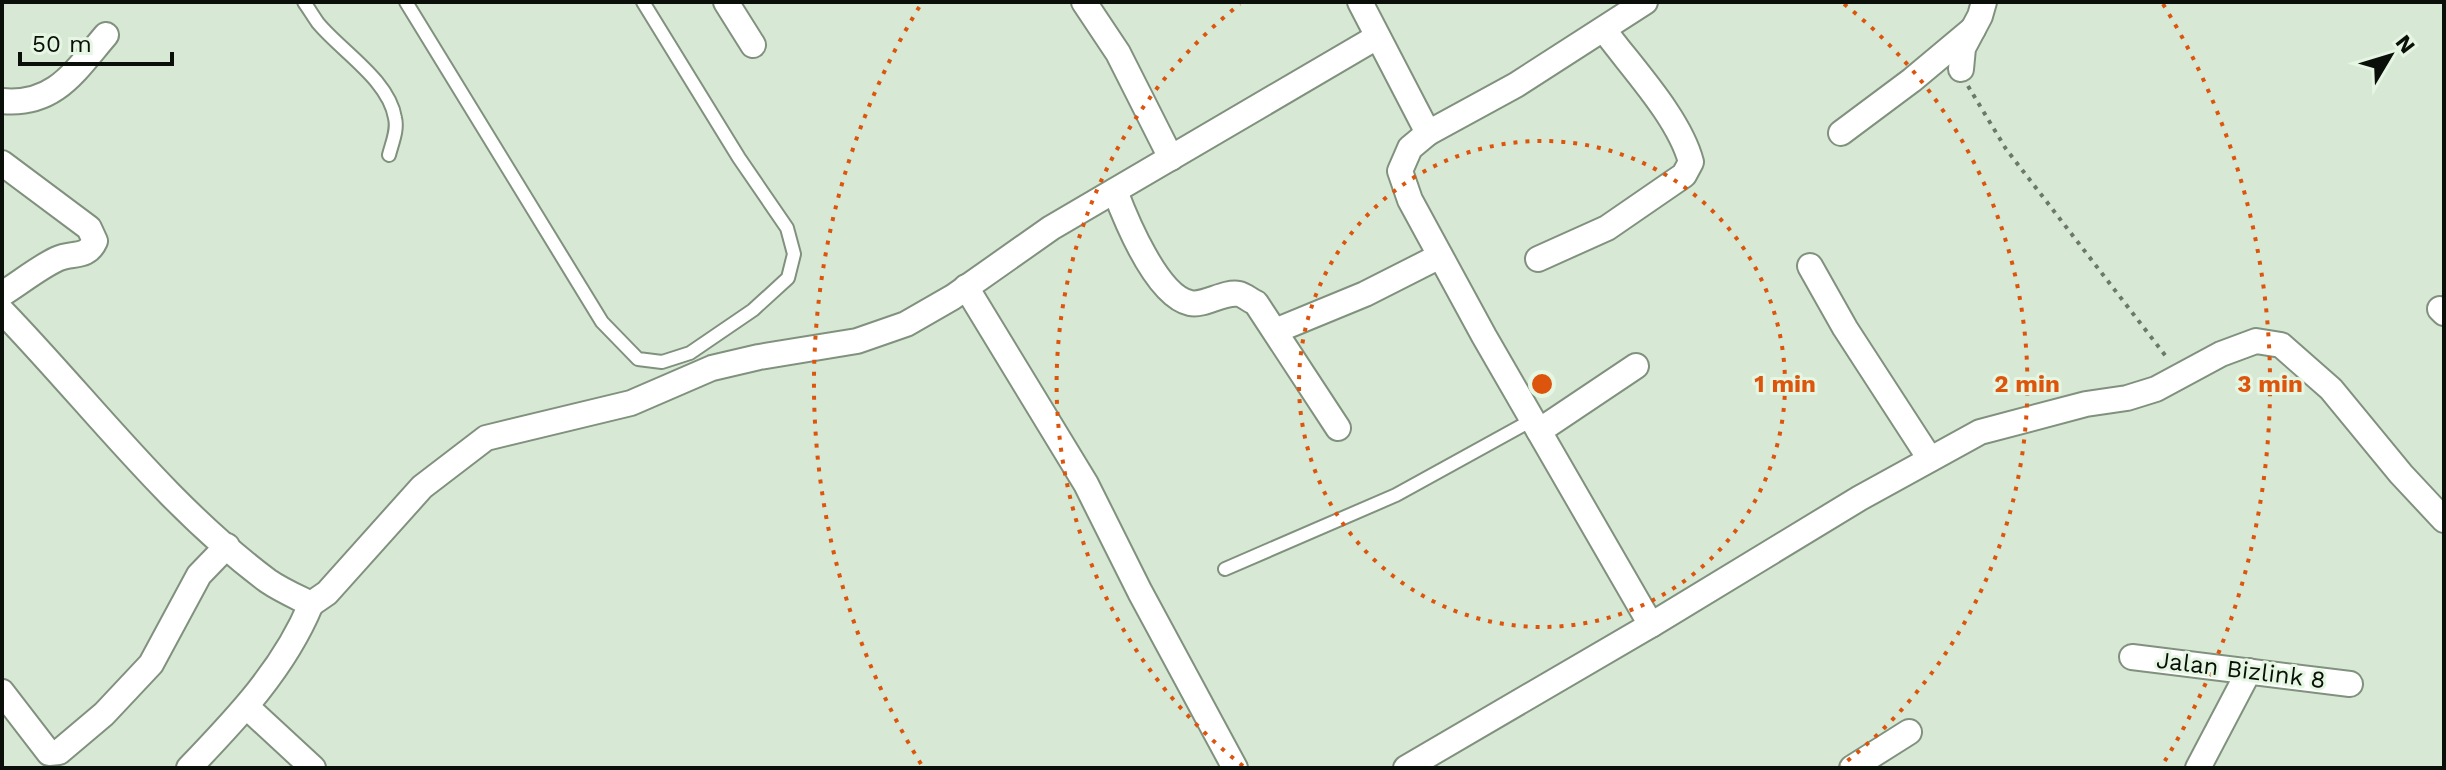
<svg xmlns="http://www.w3.org/2000/svg" width="2446" height="770" viewBox="0 0 2446 770" font-family="'Work Sans',sans-serif">
  <style>
    .lines { fill: none; stroke-linecap: round; stroke-linejoin: round }
    .lane-casing { stroke: #80917e; stroke-width: 16 }
    .street-casing { stroke: #80917e; stroke-width: 28 }
    .path { stroke: #6c786a; stroke-width: 4; stroke-dasharray: 4 6; stroke-linecap: butt }
    .lane { stroke: #fff; stroke-width: 12 }
    .street { stroke: #fff; stroke-width: 24 }
    .ring { fill: none; stroke: #dd550c; stroke-width: 4; stroke-dasharray: 4 8 }
    .labels { text-anchor: middle; dominant-baseline: central; stroke-width: 6; stroke-linejoin: round; paint-order: stroke }
    .street-label { font-size: 24px; fill: #0a1009; stroke: #e5f7e2 }
    .centre { fill: #dd550c; stroke: #e5f7e2; stroke-width: 4 }
    .ring-label { font-size: 24px; text-anchor: middle; font-weight: bold; fill: #dd550c; stroke: #e5f7e2; stroke-width: 6; stroke-linejoin: round; paint-order: stroke }
  </style>
  <rect width="100%" height="100%" fill="#d7e9d4"/>
  <g class="lines">
    <defs>
      <g id="lane">
        <path d="M 304,2 C 309,9 313,16 318,23 C 341,51 389,80 395,118 C 398,130 392,143 389,155"/>
        <polyline points="406,2 602,322 638,359 662,362 690,353 753,310 788,278 794,254 787,228 739,158 643,2"/>
        <polyline points="1225,569 1396,495 1532,420"/>
      </g>
      <g id="street">
        <polyline points="726,2 753,45"/>
        <polyline points="1084,2 1118,53 1171,158"/>
        <polyline points="1360,2 1428,133"/>
        <polyline points="1961,69 1963,48 1980,16 1984,2"/>
        <path d="M 2,101 C 55,106 75,71 106,35"/>
        <polyline points="1841,133 1912,80 1973,29"/>
        <path d="M 2,163 L 89,228 L 95,241 C 87,259 72,252 57,259 C 38,268 20,283 2,294"/>
        <path d="M 1115,191 C 1126,220 1157,296 1190,303 C 1205,306 1224,291 1239,294 C 1244,295 1251,301 1256,303 L 1338,428"/>
        <path d="M 1538,259 L 1607,228 L 1684,175 L 1691,162 C 1679,117 1632,68 1604,30"/>
        <polyline points="1810,266 1845,328 1930,459"/>
        <polyline points="966,287 1086,484 1140,592 1235,768"/>
        <polyline points="2440,309 2444,313"/>
        <path d="M 2,311 C 89,401 166,505 268,581 C 281,590 297,597 311,604 C 284,669 237,718 189,768"/>
        <polyline points="1275,331 1365,294 1440,256"/>
        <polyline points="1539,431 1636,366"/>
        <polyline points="311,604 327,593 422,487 486,438 631,403 712,368 759,357 857,341 906,324 953,297 1051,228 1377,37"/>
        <polyline points="1651,625 1860,498 1980,432 2086,404 2127,398 2156,389 2221,354 2256,341 2281,345 2331,389 2401,474 2444,520"/>
        <polyline points="2132,657 2350,684"/>
        <polyline points="2,692 49,753 59,752 104,714 151,664 199,575 227,546"/>
        <polyline points="247,707 313,768"/>
        <polyline points="1406,768 1651,625 1484,336 1410,200 1400,171 1410,148 1428,133 1516,85 1645,2"/>
        <polyline points="1852,768 1909,732"/>
        <polyline points="2198,768 2249,671"/>
      </g>
    </defs>
    <use href="#lane" class="lane-casing"/>
    <use href="#street" class="street-casing"/>
    <polyline class="path" points="1968,86 2006,149 2168,359"/>
    <use href="#lane" class="lane"/>
    <use href="#street" class="street"/>
  </g>
  <g class="ring">
    <circle cx="1542" cy="384" r="243"/>
    <path d="M1243 766A485 485 0 0 1 1240 4M1844 4A485 485 0 0 1 1841 766"/>
    <path d="M921 764A728 728 0 0 1 921 4M2163 4A728 728 0 0 1 2163 764"/>
  </g>
  <g class="labels">
    <g class="street-label">
      <text transform="translate(2241 670) rotate(7)">Jalan Bizlink 8</text>
    </g>
  </g>
  <circle cx="1542" cy="384" r="12" class="centre"/>
  <g class="ring-label">
    <text x="1785" y="392">1 min</text>
    <text x="2027" y="392">2 min</text>
    <text x="2270" y="392">3 min</text>
  </g>
  <rect width="2446" height="770" fill="none" stroke="#0a1009" stroke-width="8"/>
  <g transform="translate(2390 56) rotate(52)" stroke="#e5f7e2" stroke-width="6" paint-order="stroke">
  <path d="M0-6L14 30L0 20L-14 30Z" fill="#0a1009"/>
  <text y="-12" font-size="22" font-weight="bold" text-anchor="middle" fill="#0a1009">N</text>
  </g>
  <path d="M20 52v12h152v-12" fill="none" stroke="#0a1009" stroke-width="4"/>
  <text x="32" y="52" font-size="24" fill="#0a1009" stroke="#e5f7e2" stroke-width="6" paint-order="stroke">50 m</text>
</svg>
